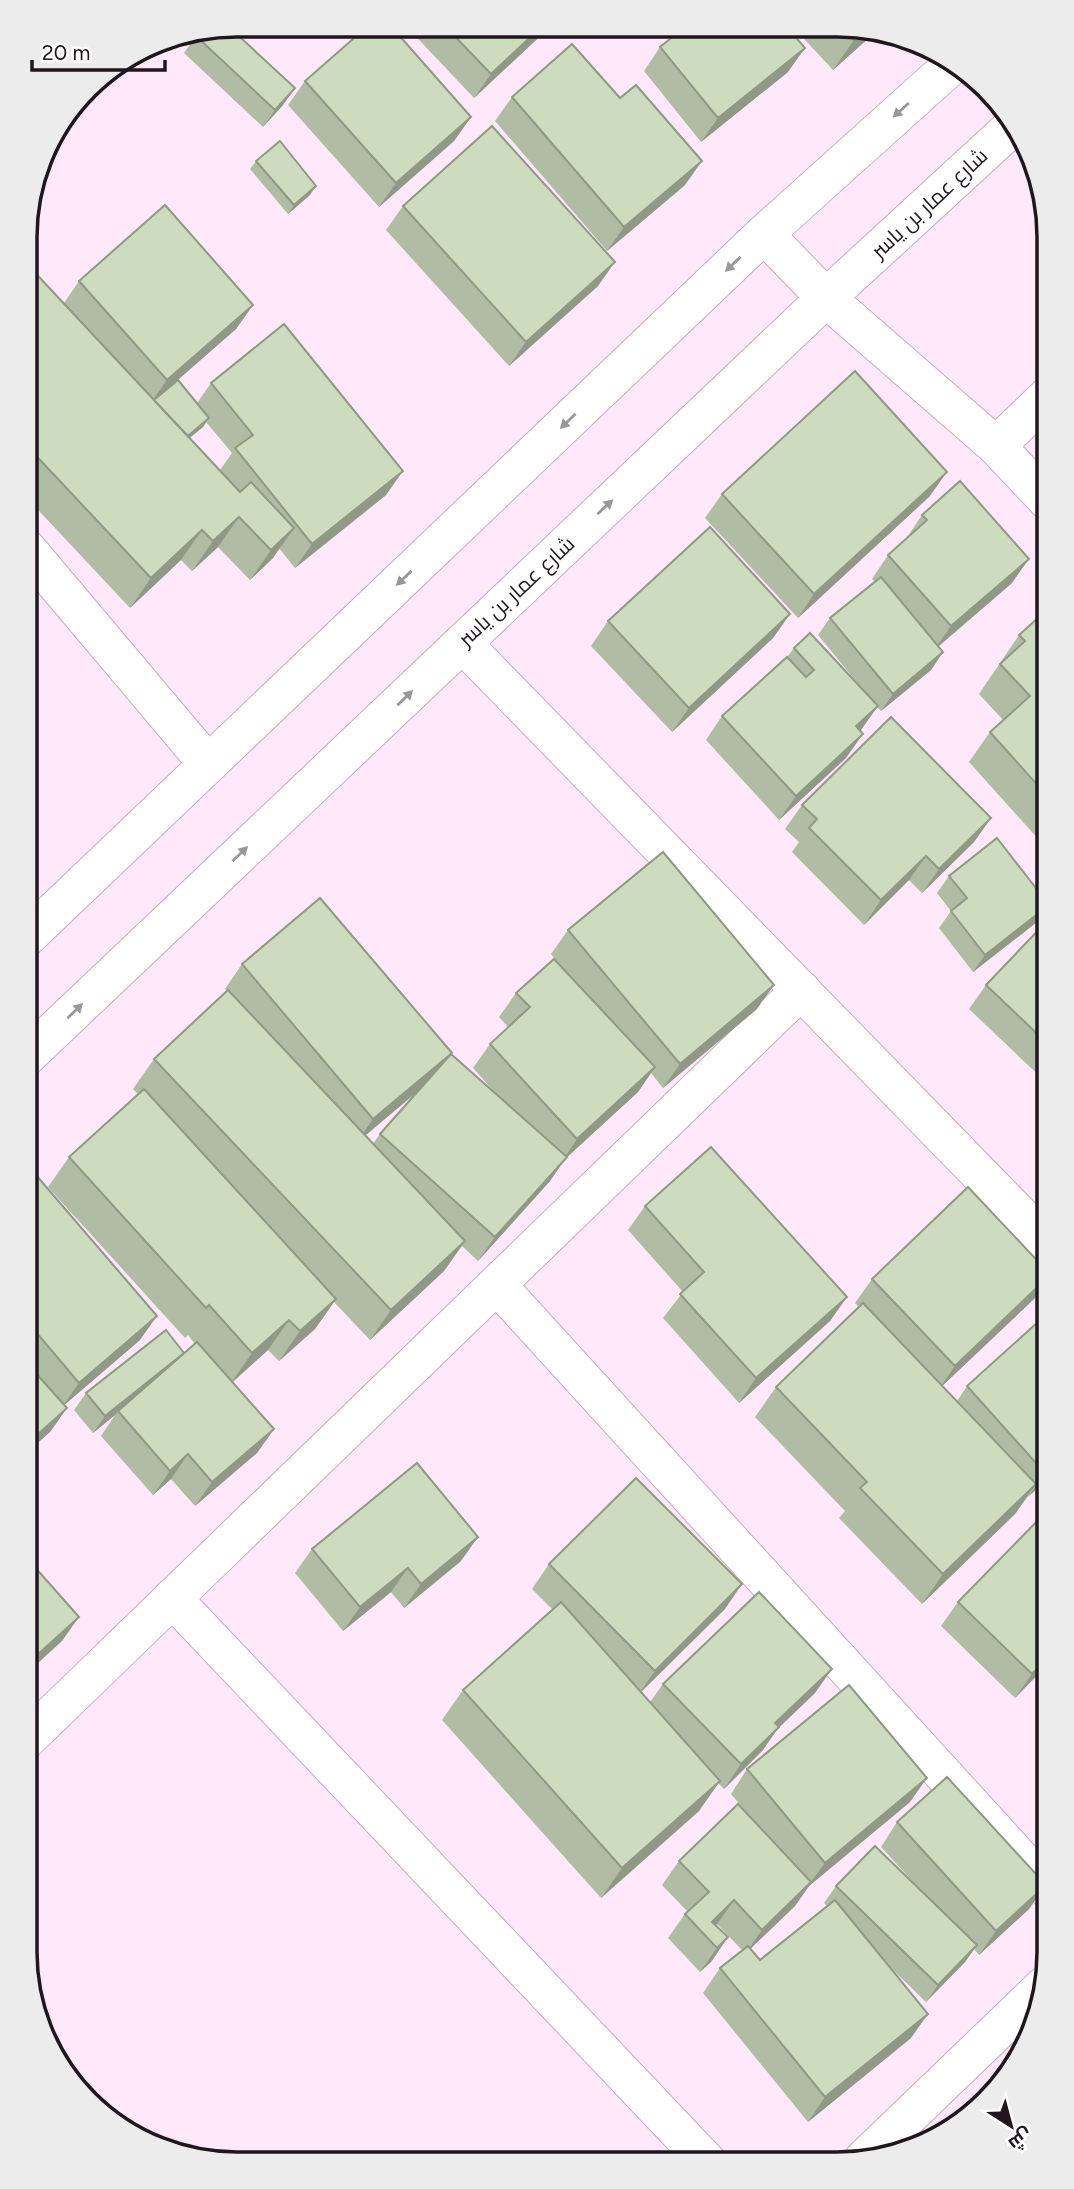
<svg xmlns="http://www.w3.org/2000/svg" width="1074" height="2189" viewBox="0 0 1074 2189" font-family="Figtree,Cairo,sans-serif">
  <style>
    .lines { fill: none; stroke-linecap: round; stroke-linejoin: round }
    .street-casing { stroke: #c7adc1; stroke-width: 40 }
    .secondary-casing { stroke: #c7adc1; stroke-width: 40 }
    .street { stroke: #fff; stroke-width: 38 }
    .secondary { stroke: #fff; stroke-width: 38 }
    .wall { fill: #b0bca3; fill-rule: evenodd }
    .shaded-wall { fill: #909985 }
    .building { fill: #cddbbe; stroke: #909985; stroke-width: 2 }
    .oneway { fill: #9b969a }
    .labels { text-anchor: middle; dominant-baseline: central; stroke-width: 5; stroke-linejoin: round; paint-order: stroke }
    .street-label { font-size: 21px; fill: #20161e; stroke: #fff }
    .rim { fill: none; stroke: #20161e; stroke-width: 3.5 }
  </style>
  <rect width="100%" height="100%" fill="#fee8f9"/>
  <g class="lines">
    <defs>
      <g id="street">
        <polyline points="996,446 1049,395"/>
        <polyline points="26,548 208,764"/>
        <polyline points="462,643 1049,1245"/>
        <polyline points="497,1285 1049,1890"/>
        <polyline points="172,1598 709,2164"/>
        <polyline points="25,1741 801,990"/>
        <polyline points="863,2160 1044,1986"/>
      </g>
      <g id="secondary">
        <polyline points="764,234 826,298 996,446 1049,502"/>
        <polyline points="26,938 764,234 952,65"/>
        <polyline points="25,1058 826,298 1011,128"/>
      </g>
    </defs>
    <use href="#street" class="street-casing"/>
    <use href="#secondary" class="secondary-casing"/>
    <use href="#street" class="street"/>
    <use href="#secondary" class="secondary"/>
  </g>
  <g class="wall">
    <polygon points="406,26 551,26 474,98"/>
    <polygon points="794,28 878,29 833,70"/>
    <polygon points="689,31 788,72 701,142 644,71 660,47"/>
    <polygon points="196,36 283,105 263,127 184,53"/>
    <polygon points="305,81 471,117 454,141 379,207 288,105"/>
    <polygon points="512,97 685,185 607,251 495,121"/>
    <polygon points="256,161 310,195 288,214 250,169"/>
    <polygon points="403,206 598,286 509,366 386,230"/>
    <path d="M 26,263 L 64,303 L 79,281 L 253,305 L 236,329 L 178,380 L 197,403 L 211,383 L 386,495 L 295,568 L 279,548 L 273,558 L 250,580 L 218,547 L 192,571 L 181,560 L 130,608 L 26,497 ZM 206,422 L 232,453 L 220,470 L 189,438 L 203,427 Z"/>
    <polygon points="722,494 930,496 798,618 705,518"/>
    <polygon points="922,515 1012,583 938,647 943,652 931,670 881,711 877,707 860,731 846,758 779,820 706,740 722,716 787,657 794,648 864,691 818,635 830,618 875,582 872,579 888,555 906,539"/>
    <polygon points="1049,608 1049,851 969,762 990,732 1003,720 979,694 1019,635"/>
    <polygon points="790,614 773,638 672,732 591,646 608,621"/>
    <polygon points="802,805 991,818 974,842 922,893 909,880 864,925 792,852 799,842 785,829"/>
    <polygon points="949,876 1037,922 973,972 939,928 951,911 937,893"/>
    <polygon points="1049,919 1049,1085 969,1009 986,985"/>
    <path d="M 568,930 L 757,1009 L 663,1088 L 651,1073 L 638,1092 L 565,1159 L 550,1181 L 478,1261 L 462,1246 L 444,1271 L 370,1340 L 334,1302 L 315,1329 L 279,1361 L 268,1350 L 233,1382 L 274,1429 L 257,1453 L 195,1506 L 171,1479 L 153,1495 L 101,1436 L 115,1415 L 93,1433 L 74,1410 L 86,1393 L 182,1356 L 195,1344 L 188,1335 L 185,1338 L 48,1187 L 69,1157 L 138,1094 L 133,1089 L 154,1059 L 227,991 L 225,989 L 242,964 L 449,1057 L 498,1096 L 473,1068 L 490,1044 L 508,1027 L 499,1017 L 516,993 L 564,970 L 551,954 ZM 419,1090 L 380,1134 L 373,1144 L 365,1136 Z"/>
    <polygon points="25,1184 140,1340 64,1405 67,1408 50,1432 25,1454"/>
    <polygon points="645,1206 847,1297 830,1321 739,1403 663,1318 683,1292 628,1230"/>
    <polygon points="1049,1273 1049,1277 1034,1299 942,1386 957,1401 967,1386 1049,1312 1049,1478 1028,1496 1015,1514 922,1604 839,1518 845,1511 755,1417 776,1387 859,1307 855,1303 872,1279"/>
    <polygon points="1049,1505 1049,1663 1015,1698 941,1626 958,1602 1046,1511 1046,1510"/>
    <polygon points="312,1549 461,1561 404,1608 391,1592 343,1631 295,1573"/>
    <polygon points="549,1564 725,1609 641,1692 650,1702 663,1684 815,1693 779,1727 762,1751 724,1789 718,1783 699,1811 601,1898 442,1720 463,1690 553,1610 532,1589"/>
    <polygon points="747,1769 910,1802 809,1886 795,1906 750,1949 760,1960 827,1906 824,1903 836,1886 918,1887 881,1847 897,1822 1029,1909 979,1955 974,1949 965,1962 926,2002 890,1967 911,2038 808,2122 703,1993 720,1968 742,1950 717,1924 716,1926 728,1937 711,1962 700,1972 668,1938 687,1911 662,1885 679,1861 752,1819 731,1794"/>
  </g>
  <g class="shaded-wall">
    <polygon points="542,26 551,26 474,98 491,74"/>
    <polygon points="867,28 879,29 833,70 854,40"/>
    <polygon points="805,48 788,72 701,142 718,118"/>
    <polygon points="295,88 283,105 263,127 275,110"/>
    <polygon points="471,117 454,141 379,207 396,183"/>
    <polygon points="702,161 685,185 607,251 624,227"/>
    <polygon points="316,186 310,195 288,214 294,205"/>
    <polygon points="615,262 598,286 509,366 526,342"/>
    <polygon points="253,305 236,329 150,404 167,380"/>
    <polygon points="209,418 203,427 170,454 177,445"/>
    <polygon points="403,471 386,495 295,568 312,544"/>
    <polygon points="947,472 930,496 798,618 814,594"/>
    <polygon points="239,517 218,547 192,571 213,541"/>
    <polygon points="294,528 273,558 250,580 271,550"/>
    <polygon points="202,530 181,560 130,608 151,578"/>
    <polygon points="1029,559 1012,583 934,650 951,626"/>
    <polygon points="790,614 773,638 672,732 689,708"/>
    <polygon points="943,652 931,670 881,711 893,694"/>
    <polygon points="878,706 861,730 839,750 856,726"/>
    <polygon points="863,734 846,758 779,820 796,796"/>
    <polygon points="991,818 974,842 922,893 939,869"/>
    <polygon points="926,856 909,880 864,925 881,900"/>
    <polygon points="1049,905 1037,922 973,972 985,955"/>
    <polygon points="774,985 757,1009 663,1088 680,1064"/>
    <polygon points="452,1053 435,1077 356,1143 373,1119"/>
    <polygon points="655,1067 638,1092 565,1159 550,1181 478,1261 495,1237 561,1163 577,1139"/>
    <polygon points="465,1241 444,1271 370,1340 391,1310"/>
    <polygon points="1049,1276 1034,1299 938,1390 955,1366"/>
    <polygon points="847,1297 830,1321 739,1403 756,1378"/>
    <polygon points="336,1299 315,1329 279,1361 300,1331"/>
    <polygon points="157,1316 140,1340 62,1407 79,1383"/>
    <polygon points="289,1320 268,1350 231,1383 252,1353"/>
    <polygon points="184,1353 172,1370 118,1411 115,1415 93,1433 105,1416"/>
    <polygon points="67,1408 50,1432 25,1454 25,1446"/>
    <polygon points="274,1429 257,1453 195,1506 212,1482"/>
    <polygon points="188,1454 171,1479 153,1495 170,1471"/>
    <polygon points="1049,1469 1049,1478 1028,1497 1045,1473"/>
    <polygon points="1036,1484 1015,1514 922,1604 943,1574"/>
    <polygon points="478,1537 461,1561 404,1608 421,1584"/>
    <polygon points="408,1568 391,1592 343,1631 360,1607"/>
    <polygon points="742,1584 725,1609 638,1695 655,1671"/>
    <polygon points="79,1617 62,1641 25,1675 25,1666"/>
    <polygon points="1049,1656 1049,1663 1015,1698 1032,1674"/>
    <polygon points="832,1669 815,1693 759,1747 775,1723"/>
    <polygon points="779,1727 762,1751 724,1789 741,1764"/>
    <polygon points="927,1778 910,1802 809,1886 795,1906 745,1954 762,1930 810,1883 825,1863"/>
    <polygon points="720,1781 699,1811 601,1898 622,1868"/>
    <polygon points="1046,1885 1029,1909 979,1955 996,1931"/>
    <polygon points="734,1900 717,1924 705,1936 712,1922"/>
    <polygon points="728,1937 711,1962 700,1972 717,1948"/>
    <polygon points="977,1945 965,1962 926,2002 938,1985"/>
    <polygon points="928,2014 911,2038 808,2122 825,2097"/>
  </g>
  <g class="building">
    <polygon points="369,25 390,25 471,117 396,183 305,81"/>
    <polygon points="228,26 295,88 275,110 196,36 200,32"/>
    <polygon points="445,26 542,26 491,74"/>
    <polygon points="685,27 689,31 693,27 788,28 805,48 718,118 660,47"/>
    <polygon points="843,28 867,28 854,40"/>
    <polygon points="572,44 620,98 636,85 702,161 624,227 512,97"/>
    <polygon points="492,126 615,262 526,342 403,206"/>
    <polygon points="280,141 316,186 294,205 256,161"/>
    <polygon points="165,205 253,305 167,380 79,281"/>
    <polygon points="26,263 240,492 251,482 294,528 271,550 239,517 213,541 202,530 151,578 26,445"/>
    <polygon points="284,324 403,471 312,544 235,448 253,435 211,383"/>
    <polygon points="855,371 947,472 814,594 722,494"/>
    <polygon points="178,380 209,418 188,436 154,400"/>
    <polygon points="960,481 1029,559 951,626 888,555 927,520 922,515"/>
    <polygon points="710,527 790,614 689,708 608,621"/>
    <polygon points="881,577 943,652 893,694 830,618"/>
    <polygon points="1049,608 1049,798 990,732 1030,696 1000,664 1025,641 1019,635"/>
    <polygon points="810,633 878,706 856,726 863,734 796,796 722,716 787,657 806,677 814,670 794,648"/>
    <polygon points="891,717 991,818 939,869 926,856 881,900 809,828 817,819 802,805"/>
    <polygon points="997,838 1049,905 985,955 951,911 967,898 949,876"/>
    <polygon points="663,852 774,985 680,1064 568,930"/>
    <polygon points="320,898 452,1053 373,1119 242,964"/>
    <polygon points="1049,919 1049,1045 986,985"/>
    <polygon points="554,959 655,1067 577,1139 490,1044 530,1007 516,993"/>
    <polygon points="228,990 465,1241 391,1310 154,1059"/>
    <polygon points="451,1054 567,1157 495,1237 380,1134"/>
    <polygon points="144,1089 336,1299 300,1331 289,1320 252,1353 209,1305 206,1308 69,1157"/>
    <polygon points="711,1147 847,1297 756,1378 680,1294 704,1272 645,1206"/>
    <polygon points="36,1175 157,1316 79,1383 25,1319 25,1184"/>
    <polygon points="968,1187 1049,1273 1049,1276 955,1366 872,1279"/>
    <polygon points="863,1303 1036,1484 943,1574 860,1488 867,1482 776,1387"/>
    <polygon points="1049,1312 1049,1469 1045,1473 967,1386"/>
    <polygon points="166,1330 184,1353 105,1416 86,1393"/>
    <polygon points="197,1342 274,1429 212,1482 188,1454 170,1471 118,1411"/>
    <polygon points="25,1361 67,1408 25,1446"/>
    <polygon points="417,1463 478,1537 421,1584 408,1568 360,1607 312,1549"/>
    <polygon points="636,1478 742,1584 655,1671 549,1564"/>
    <polygon points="1049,1509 1049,1656 1032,1674 958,1602"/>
    <polygon points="25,1556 79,1617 25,1666"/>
    <polygon points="759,1592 832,1669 775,1723 779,1727 741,1764 663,1684"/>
    <polygon points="561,1602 720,1781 622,1868 463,1690"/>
    <polygon points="849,1685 927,1778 825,1863 747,1769"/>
    <polygon points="947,1777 1046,1885 996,1931 897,1822"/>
    <polygon points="738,1804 811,1882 762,1930 734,1900 712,1922 728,1937 717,1948 685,1914 709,1892 679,1861"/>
    <polygon points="875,1846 977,1945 938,1985 836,1886"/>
    <polygon points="835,1900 928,2014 825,2097 720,1968 748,1946 760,1960"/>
  </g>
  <defs><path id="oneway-solid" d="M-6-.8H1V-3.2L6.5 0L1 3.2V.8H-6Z" transform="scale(1.75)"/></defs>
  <g class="oneway">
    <use href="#oneway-solid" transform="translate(901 110) rotate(138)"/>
    <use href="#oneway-solid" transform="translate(733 264) rotate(136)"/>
    <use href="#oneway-solid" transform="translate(568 421) rotate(136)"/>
    <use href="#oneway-solid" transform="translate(605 507) rotate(-43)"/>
    <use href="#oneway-solid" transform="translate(404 578) rotate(136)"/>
    <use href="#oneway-solid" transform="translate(405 698) rotate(-44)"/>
    <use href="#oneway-solid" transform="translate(240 854) rotate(-44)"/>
    <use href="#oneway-solid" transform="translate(75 1011) rotate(-44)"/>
  </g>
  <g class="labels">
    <g class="street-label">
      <text transform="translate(929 203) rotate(-43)">شارع عمار بن ياسر</text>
      <text transform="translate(516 591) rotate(-43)">شارع عمار بن ياسر</text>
    </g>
  </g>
  <path d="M0 0H1074V2189H0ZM237 37H837A200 200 0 0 1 1037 237V1952A200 200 0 0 1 837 2152H237A200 200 0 0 1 37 1952V237A200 200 0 0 1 237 37Z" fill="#edeced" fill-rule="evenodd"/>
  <path class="rim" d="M237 37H837A200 200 0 0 1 1037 237V1952A200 200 0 0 1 837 2152H237A200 200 0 0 1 37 1952V237A200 200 0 0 1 237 37Z"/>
  <g transform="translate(1011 2126) rotate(144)" stroke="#ffffff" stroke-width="5" paint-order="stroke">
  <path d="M0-5L12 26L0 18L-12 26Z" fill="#20161e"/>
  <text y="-10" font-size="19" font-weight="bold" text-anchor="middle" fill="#20161e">ش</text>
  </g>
  <path d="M32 60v10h133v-10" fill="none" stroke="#20161e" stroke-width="3.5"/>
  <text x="42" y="60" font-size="21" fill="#20161e" stroke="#ffffff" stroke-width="5" paint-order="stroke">20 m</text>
</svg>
